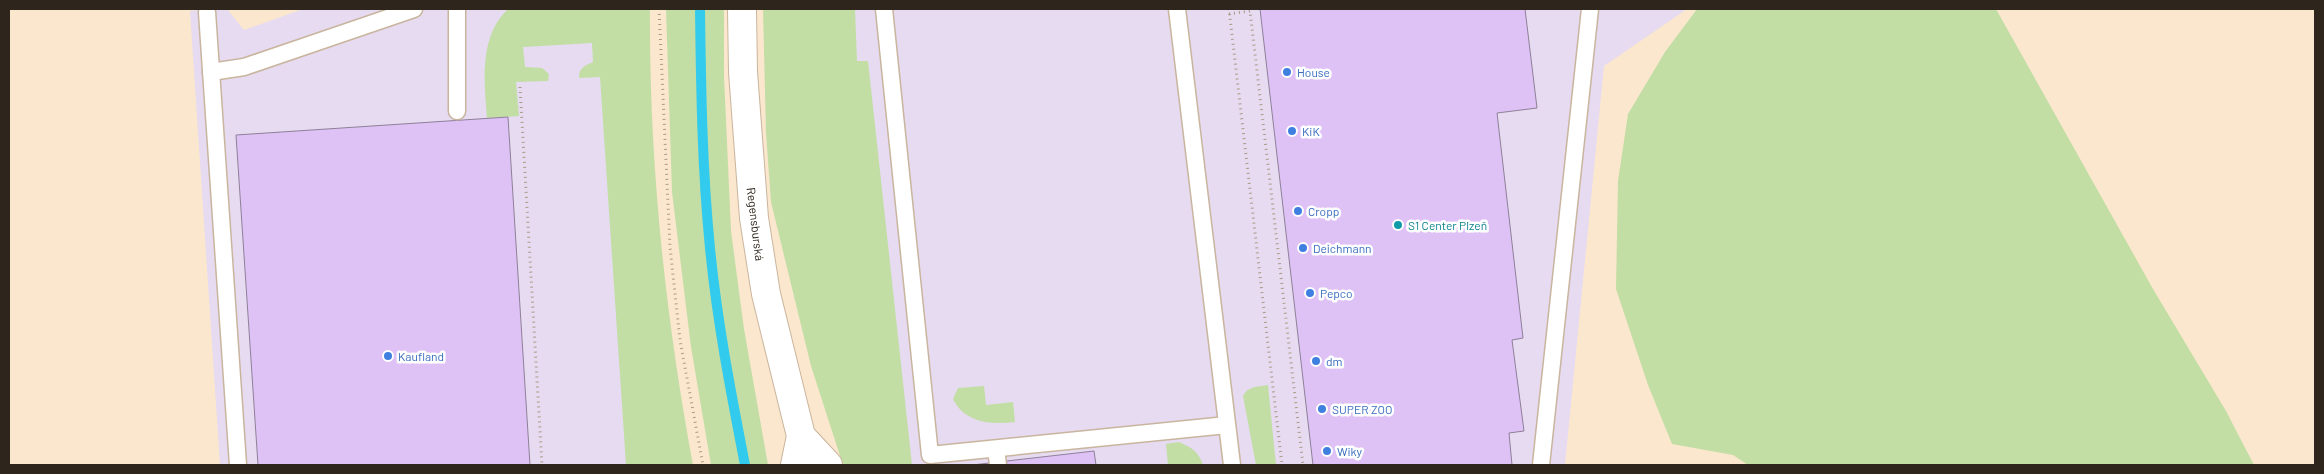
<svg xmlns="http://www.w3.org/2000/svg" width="2324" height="474" viewBox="0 0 2324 474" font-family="Barlow,sans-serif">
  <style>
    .commercial { fill: #e6dbf0 }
    .green { fill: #c2dea5 }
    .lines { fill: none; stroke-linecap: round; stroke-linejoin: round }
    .stream { stroke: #32cbed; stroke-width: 10 }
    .building { fill: #dec1f5; stroke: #8e8099 }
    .lane-casing { stroke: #c9b59e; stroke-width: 19 }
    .secondary-casing { stroke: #c9b59e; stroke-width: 30 }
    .path { stroke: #aa9b88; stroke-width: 3; stroke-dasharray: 1 4; stroke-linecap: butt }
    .lane { stroke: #fff; stroke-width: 16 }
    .secondary { stroke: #fff; stroke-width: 28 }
    .shop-dot { fill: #3f7fe0; stroke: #fff; stroke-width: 2 }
    .culture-dot { fill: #0f9aa8; stroke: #fff; stroke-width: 2 }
    .labels { text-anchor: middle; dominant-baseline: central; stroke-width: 5; stroke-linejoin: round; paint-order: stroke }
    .shop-label { font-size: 12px; fill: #366cbe; stroke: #fff; text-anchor: start }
    .street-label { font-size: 12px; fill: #2e261d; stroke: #fff }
    .culture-label { font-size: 12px; fill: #0d838f; stroke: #fff; text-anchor: start }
  </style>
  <rect width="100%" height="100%" fill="#fbe7ce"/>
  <g class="commercial">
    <polygon points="207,9 227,9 244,30 303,9 624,9 644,465 220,465 190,11"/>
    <polygon points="847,9 1687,9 1604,66 1565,465 891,465"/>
  </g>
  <g class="green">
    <path d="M 508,9 L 650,9 C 649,162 665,314 693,465 L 626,465 L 600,77 L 579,78 C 579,68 584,66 593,62 L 592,43 L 523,47 L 525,67 L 542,68 L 549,74 L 548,81 L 516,82 L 519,116 L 487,118 C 484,82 479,36 508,9 Z"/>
    <path d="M 666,9 L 699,9 C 694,162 713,315 743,465 L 711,465 L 691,347 L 672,192 Z"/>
    <path d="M 702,9 L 724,9 L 724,76 L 731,231 L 744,329 L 768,465 L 747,465 C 717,315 699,162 702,9 Z"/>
    <polygon points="763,9 855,9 857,61 868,61 912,465 843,465 811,366 771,202 766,133"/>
    <polygon points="1697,9 1996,9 2153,289 2226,411 2254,465 1748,465 1733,455 1672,444 1648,385 1616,289 1618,181 1628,114 1665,52"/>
    <path d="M 1268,385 L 1276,465 L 1256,465 L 1243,396 C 1248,386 1257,387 1268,385 Z"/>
    <path d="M 984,386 L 986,405 L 1013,402 L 1015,422 C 991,425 965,423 953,399 L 958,388 Z"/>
    <path d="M 1179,442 C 1191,447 1199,452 1203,465 L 1168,465 L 1166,444 Z"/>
  </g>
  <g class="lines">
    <path class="stream" d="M 700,9 C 701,88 702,168 710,248 C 717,321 731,393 745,465"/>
  </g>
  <g class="building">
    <polygon points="1260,9 1525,9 1537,108 1497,113 1523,338 1512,340 1524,431 1509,433 1512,465 1313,465"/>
    <polygon points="508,117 530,465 258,465 236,135"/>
    <polygon points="1094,451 1096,465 972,465"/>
  </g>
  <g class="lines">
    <defs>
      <g id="lane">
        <polyline points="884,9 930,455 1227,425"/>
        <polyline points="1177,9 1232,465"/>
        <polyline points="207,12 238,465"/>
        <polyline points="211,72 244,67 414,9"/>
        <polyline points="457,111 457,9"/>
        <polyline points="996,449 998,465"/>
        <polyline points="1541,465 1590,9"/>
      </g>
      <g id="secondary">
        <polyline points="742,9 743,72 754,218 766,294 801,436 795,465"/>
        <polyline points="801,436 828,465"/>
      </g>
    </defs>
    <use href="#lane" class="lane-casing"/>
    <use href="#secondary" class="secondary-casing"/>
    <g class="path">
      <polyline points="659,9 670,247 680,340 703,465"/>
      <polyline points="1229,9 1282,465"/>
      <polyline points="1229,14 1250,11 1303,465"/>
      <polyline points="520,87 542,465"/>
    </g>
    <use href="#lane" class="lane"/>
    <use href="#secondary" class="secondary"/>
  </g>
  <g class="shop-dot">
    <circle cx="1287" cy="72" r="5"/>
    <circle cx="1292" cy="131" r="5"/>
    <circle cx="1298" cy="211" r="5"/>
    <circle cx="1303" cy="248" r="5"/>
    <circle cx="1310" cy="293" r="5"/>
    <circle cx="388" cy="356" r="5"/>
    <circle cx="1316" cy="361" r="5"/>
    <circle cx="1322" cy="409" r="5"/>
    <circle cx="1327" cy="451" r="5"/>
  </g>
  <circle class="culture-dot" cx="1398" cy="225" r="5"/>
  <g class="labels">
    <g class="shop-label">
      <text x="1297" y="72">House</text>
      <text x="1302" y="131">KiK</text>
      <text x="1308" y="211">Cropp</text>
      <text x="1313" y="248">Deichmann</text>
      <text x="1320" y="293">Pepco</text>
      <text x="398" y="356">Kaufland</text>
      <text x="1326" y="361">dm</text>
      <text x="1332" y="409">SUPER ZOO</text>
      <text x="1337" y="451">Wiky</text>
    </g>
    <g class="street-label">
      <text transform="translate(756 224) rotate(83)">Regensburská</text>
    </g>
    <g class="culture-label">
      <text x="1408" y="225">S1 Center Plzeň</text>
    </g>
  </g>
  <rect width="2324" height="474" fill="none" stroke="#2e261d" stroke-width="20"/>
</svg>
